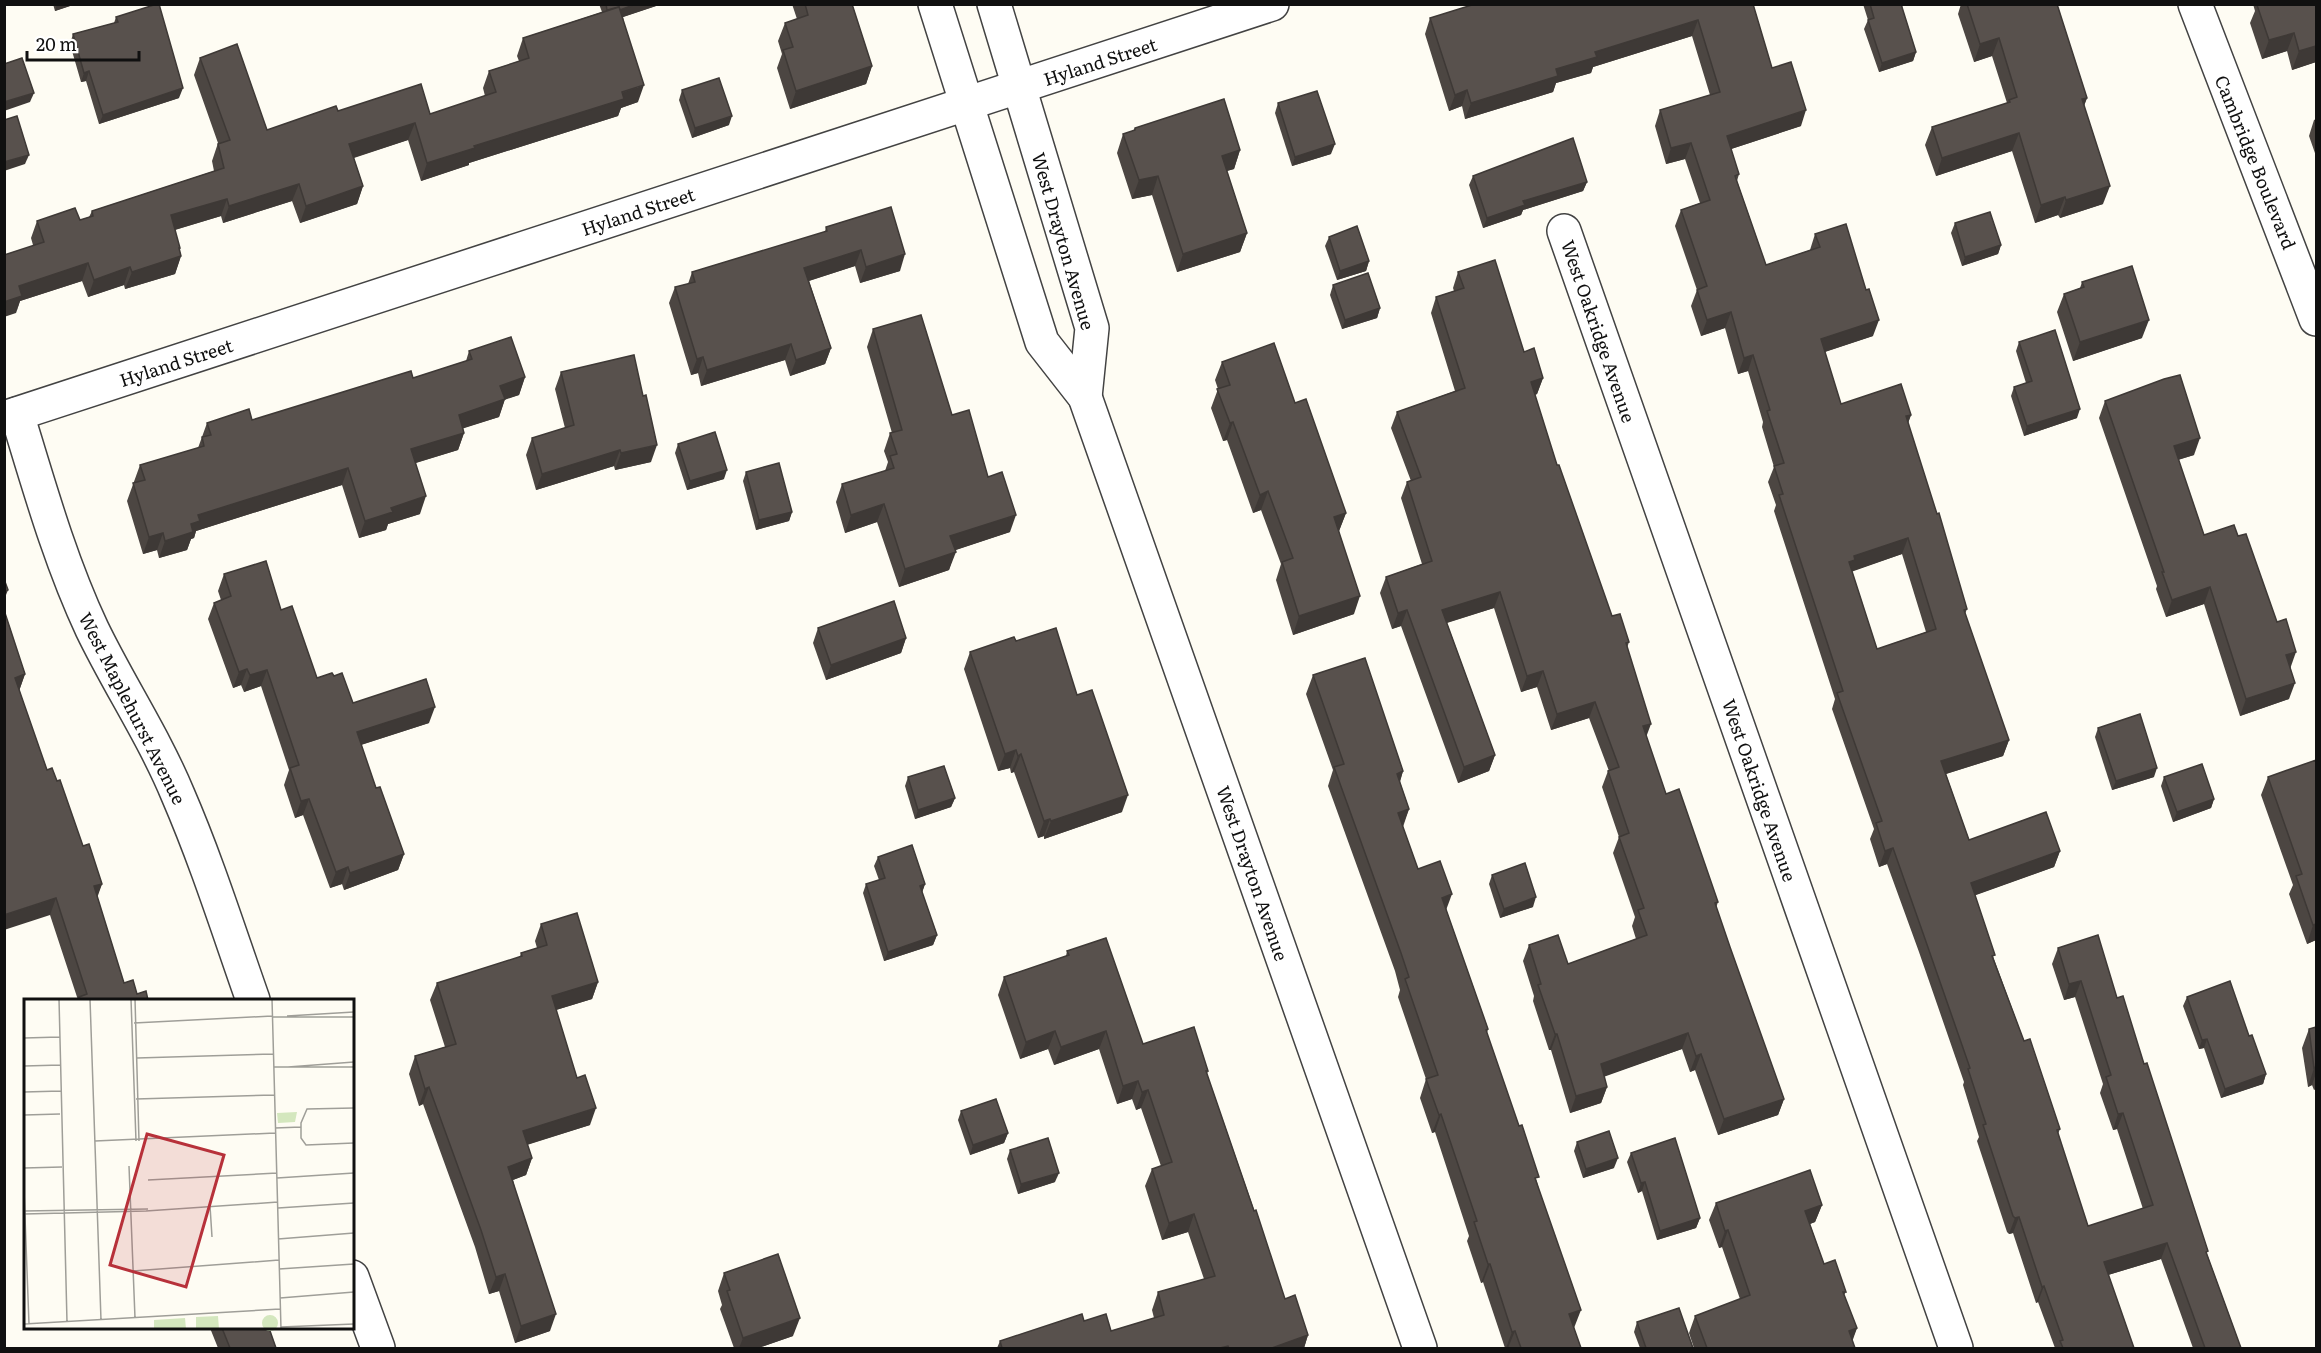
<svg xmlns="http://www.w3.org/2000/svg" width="2321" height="1353" viewBox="0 0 2321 1353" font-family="Literata,serif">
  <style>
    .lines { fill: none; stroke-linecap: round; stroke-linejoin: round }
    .minor-casing { stroke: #434343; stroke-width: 36 }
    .minor { stroke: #fff; stroke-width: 33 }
    .wall { fill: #4c4642; fill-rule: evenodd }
    .shaded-wall { fill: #3e3936 }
    .building { fill: #58514d; stroke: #3e3936; stroke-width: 1.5; fill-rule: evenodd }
    .labels { text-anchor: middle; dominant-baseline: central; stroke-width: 6; stroke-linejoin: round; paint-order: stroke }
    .street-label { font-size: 18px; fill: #101010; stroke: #fff }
    .inset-road { fill: none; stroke: #9f9e98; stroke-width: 1.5 }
    .view { fill: #b7313a; fill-opacity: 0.15; stroke: #b7313a; stroke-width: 3 }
    .inset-edge { fill: none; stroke: #101010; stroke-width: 3 }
  </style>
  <rect width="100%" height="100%" fill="#fefcf3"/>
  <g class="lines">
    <defs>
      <g id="minor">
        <polyline points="935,4 1042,342 1085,397 1420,1348"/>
        <polyline points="994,4 1092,328 1085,397"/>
        <polyline points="2195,4 2316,319"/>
        <polyline points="1564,231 1956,1348"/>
        <path d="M 17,414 C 39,486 60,561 92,629 C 119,685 154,737 178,795 C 207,862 229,932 253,1000"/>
        <polyline points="4,418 1272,4"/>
        <polyline points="352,1277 378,1348"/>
      </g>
    </defs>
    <use href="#minor" class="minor-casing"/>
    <use href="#minor" class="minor"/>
  </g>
  <g class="wall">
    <polygon points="53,4 76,4 55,11"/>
    <polygon points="599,4 662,4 623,17 638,102 621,108 618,116 469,163 469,165 421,181 408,140 354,158 363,186 357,204 300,223 292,201 223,223 221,216 175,230 181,256 175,274 125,289 124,285 88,297 82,281 20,301 16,313 33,245 31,238 37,221 80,220 89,217 92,211 214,171 212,161 218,143 194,75 200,58 267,130 338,111 430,114 485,96 483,88 489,71 519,61 517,56 523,38 602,12"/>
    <polygon points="792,4 852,4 872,66 866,84 790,109 777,68 782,54 778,41 785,23 797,19"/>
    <path d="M 1753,4 L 1772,68 L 1801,126 L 1731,149 L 1739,174 L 1737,181 L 1766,265 L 1810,250 L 1815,234 L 1873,336 L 1825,352 L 1841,404 L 1911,415 L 1908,423 L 1967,609 L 1965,614 L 2009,740 L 2003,756 L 1946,774 L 1969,840 L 2060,851 L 2054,867 L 1975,895 L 1994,959 L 2024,1041 L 2060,1129 L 2058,1134 L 2088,1226 L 2143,1209 L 2117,1129 L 2113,1130 L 2100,1093 L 2103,1084 L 2075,997 L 2064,1000 L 2052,964 L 2058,948 L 2117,998 L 2144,1064 L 2207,1254 L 2241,1348 L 2193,1348 L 2161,1259 L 2108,1275 L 2134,1348 L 2055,1348 L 2038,1302 L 2036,1303 L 2013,1233 L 2009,1234 L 2007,1232 L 1977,1141 L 1979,1137 L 1963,1085 L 1964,1082 L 1919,952 L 1887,864 L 1879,867 L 1870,839 L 1874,829 L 1832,709 L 1835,699 L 1774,511 L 1776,505 L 1768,482 L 1774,467 L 1762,427 L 1763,422 L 1748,371 L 1738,374 L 1725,328 L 1701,336 L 1691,306 L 1697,290 L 1675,226 L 1681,210 L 1700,203 L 1685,159 L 1666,164 L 1655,126 L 1660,110 L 1710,95 L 1692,36 L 1593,67 L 1591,73 L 1556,83 L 1553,92 L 1465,119 L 1462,106 L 1449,111 L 1425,34 L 1430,18 ZM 1902,554 L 1926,632 L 1877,649 L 1852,571 Z"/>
    <polygon points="1863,4 1904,4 1902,7 1916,52 1913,61 1879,72 1864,29 1868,20"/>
    <polygon points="1961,4 2057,4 2087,98 2084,106 2103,204 2060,218 2058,215 2035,223 2012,151 1936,176 1925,145 1932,127 2007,103 1992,56 1974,62 1958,14"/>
    <polygon points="2253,4 2316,4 2316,62 2292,70 2287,51 2262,59 2250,23 2255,11"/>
    <polygon points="116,17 179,98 99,124 86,81 81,82 70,44 73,34 114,23"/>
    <polygon points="682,90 729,125 692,138 679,100"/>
    <polygon points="1278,103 1331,154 1292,166 1275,113"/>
    <polygon points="2316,119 2316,156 2309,136 2314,120"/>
    <polygon points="1135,128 1240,150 1234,169 1227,171 1247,233 1240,252 1177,272 1152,195 1132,199 1117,153 1123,134 1133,131"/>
    <polygon points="1473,176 1587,182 1583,191 1523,210 1521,215 1483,228 1469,185"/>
    <polygon points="1955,223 2001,245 1998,254 1962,266 1951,233"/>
    <polygon points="826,227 900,271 860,283 855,266 809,281 831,348 825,364 790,376 785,360 701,386 698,373 691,375 669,303 675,287 688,284 692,272 825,232"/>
    <polygon points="1329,237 1369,261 1366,271 1337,280 1325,246"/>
    <polygon points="1458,272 1524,352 1543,378 1537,394 1535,395 1557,465 1612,616 1629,642 1627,648 1646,737 1666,794 1718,902 1716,908 1784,1099 1778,1115 1718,1135 1695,1070 1690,1072 1682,1049 1604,1076 1607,1087 1601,1103 1570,1113 1551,1050 1549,1050 1533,1001 1534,996 1523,961 1529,945 1568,964 1636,939 1632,926 1635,917 1613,853 1619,837 1602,787 1608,771 1609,771 1589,718 1551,730 1537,687 1521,692 1494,608 1447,623 1495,755 1489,771 1458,783 1401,626 1392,629 1380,593 1386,577 1422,564 1401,498 1407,482 1411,481 1391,428 1397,412 1455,391 1431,313 1436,297 1454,291 1453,288"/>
    <polygon points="2082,282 2142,338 2073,361 2057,312 2064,294 2080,288"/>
    <polygon points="1333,285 1380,308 1377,318 1342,329 1330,295"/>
    <polygon points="873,329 952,415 988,477 1010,532 955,550 949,570 899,587 877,522 845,533 836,502 842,484 885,471 888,462 884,451 890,433 892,433 867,347"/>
    <polygon points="2019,342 2077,418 2024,436 2011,396 2014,387 2026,383 2016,351"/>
    <polygon points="469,351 525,377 519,395 505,399 499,417 463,428 464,433 458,450 416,463 420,514 388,524 386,530 359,538 342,485 196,531 194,538 191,539 187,550 159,558 157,550 143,554 127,501 140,465 198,448 207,423 252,420 413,378 466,361"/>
    <polygon points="1222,362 1295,403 1346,513 1339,531 1354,614 1293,635 1276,580 1281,564 1261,510 1253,513 1227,440 1223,441 1211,408 1218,389 1215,380"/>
    <polygon points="561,372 651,462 615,470 614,466 536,490 526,455 532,438 565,428 555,389"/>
    <polygon points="2105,401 2194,455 2178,460 2204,535 2238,536 2291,668 2289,699 2240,716 2204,604 2166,617 2156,589 2157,586 2099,418"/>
    <polygon points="678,444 724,479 687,490 675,453"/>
    <polygon points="746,472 792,512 789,521 756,530 743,481"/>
    <polygon points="224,574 281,610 317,678 334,676 353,703 429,723 361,745 376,788 404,854 398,870 344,890 342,884 330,888 303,815 295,818 284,785 289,770 261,686 244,692 241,685 233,688 208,619 214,603 221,600 218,591"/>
    <polygon points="4,610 25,674 19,691 47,770 83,846 102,884 97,896 124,983 137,994 148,1000 78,1000 50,915"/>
    <polygon points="818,628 906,638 901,653 826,680 813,643"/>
    <polygon points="1016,641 1077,695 1122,812 1044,839 1044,836 1038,838 1014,772 1011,773 1010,768 998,771 964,669 970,652"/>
    <polygon points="1313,675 1403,771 1400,782 1409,809 1403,827 1418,869 1446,909 1488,1029 1487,1033 1537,1182 1574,1328 1581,1348 1505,1348 1483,1282 1481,1283 1467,1241 1469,1236 1435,1132 1432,1133 1420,1098 1426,1079 1398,997 1400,990 1395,971 1328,786 1333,770 1306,694"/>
    <polygon points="2098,728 2154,777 2112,790 2095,737"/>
    <polygon points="2316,760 2316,940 2307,944 2289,894 2293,885 2261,795 2268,777"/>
    <polygon points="908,777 955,798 951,807 915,819 905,786"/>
    <polygon points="2164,777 2214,799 2211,808 2173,822 2161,786"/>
    <polygon points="878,857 925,884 922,892 937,935 933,945 884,961 863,893 866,884 879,880 874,866"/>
    <polygon points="1492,875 1533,907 1500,918 1489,884"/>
    <polygon points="541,924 598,982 592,999 556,1010 590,1125 527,1145 532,1158 526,1175 513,1180 550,1331 515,1343 499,1291 489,1294 475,1247 423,1104 419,1106 409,1074 415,1056 445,1047 430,1000 437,983 520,957 521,953 537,948 535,941"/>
    <polygon points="1067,951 1143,1044 1208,1071 1207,1074 1285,1299 1308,1335 1304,1348 997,1348 1000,1341 1084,1321 1111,1331 1154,1318 1152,1310 1158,1292 1204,1279 1188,1232 1162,1240 1145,1186 1152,1169 1161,1166 1141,1108 1136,1110 1132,1099 1117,1104 1099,1049 1054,1065 1048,1049 1020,1059 998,995 1004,977 1066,956"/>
    <polygon points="2187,997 2266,1074 2263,1084 2221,1098 2204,1048 2199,1049 2183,1006"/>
    <polygon points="2316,1027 2316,1089 2314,1090 2312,1085 2308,1087 2302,1048 2309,1029"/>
    <polygon points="961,1111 1008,1133 1004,1143 970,1155 958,1120"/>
    <polygon points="1577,1142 1614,1168 1583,1178 1574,1151"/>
    <polygon points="1010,1150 1055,1182 1018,1194 1007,1159"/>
    <polygon points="1631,1153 1700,1218 1696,1228 1657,1240 1642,1191 1638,1193 1627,1162"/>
    <polygon points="1716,1203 1822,1205 1815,1222 1810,1224 1824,1264 1846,1292 1844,1295 1857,1328 1852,1340 1855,1348 1694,1348 1689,1333 1695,1316 1740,1299 1722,1247 1719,1248 1709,1220"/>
    <polygon points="724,1273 793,1336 758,1348 734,1348 720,1309 722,1305 718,1291"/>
    <polygon points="1637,1322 1693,1348 1640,1348 1634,1332"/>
    <polygon points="210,1328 269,1328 276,1348 218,1348"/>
  </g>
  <g class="shaded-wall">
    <polygon points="57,4 76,4 55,11"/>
    <polygon points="636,4 662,4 605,23 608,13"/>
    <polygon points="1698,20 1692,36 1593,67 1591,73 1556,83 1553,92 1465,119 1471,103 1556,69 1595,52"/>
    <polygon points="2294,33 2287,51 2262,59 2269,40"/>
    <polygon points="1999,38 1992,56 1974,62 1980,44"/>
    <polygon points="2316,46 2316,62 2292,70 2299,51"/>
    <polygon points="1916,52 1913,61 1879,72 1882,63"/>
    <polygon points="872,66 866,84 790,109 796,91"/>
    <polygon points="89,71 86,81 81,82 84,73"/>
    <polygon points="644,85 638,102 621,108 618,116 469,163 469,165 421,181 427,163"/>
    <polygon points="183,88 179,98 99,124 103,115"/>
    <polygon points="1467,90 1462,106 1449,111 1455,95"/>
    <polygon points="34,93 30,102 4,111 4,102"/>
    <polygon points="2087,98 2080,115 2082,99"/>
    <polygon points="1806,110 1801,126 1722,152 1727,136"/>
    <polygon points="732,116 729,125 692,138 695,128"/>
    <polygon points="415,123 408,140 343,161 349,144"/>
    <polygon points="2019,133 2012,151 1936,176 1942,158"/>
    <polygon points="1691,143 1685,159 1666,164 1671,148"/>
    <polygon points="1335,144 1331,154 1292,166 1295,157"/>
    <polygon points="1240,150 1234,169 1215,174 1222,156"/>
    <polygon points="29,155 25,164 4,171 4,162"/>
    <polygon points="1158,176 1152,195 1132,199 1139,180"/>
    <polygon points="1587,182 1583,191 1523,210 1521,215 1483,228 1487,218 1523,201"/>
    <polygon points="299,184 292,201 223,223 229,206"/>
    <polygon points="363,186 357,204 300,223 306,206"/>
    <polygon points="2110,186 2103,204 2060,218 2066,200"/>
    <polygon points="2065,197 2058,215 2035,223 2041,205"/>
    <polygon points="227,199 221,216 164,233 171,215"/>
    <polygon points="1247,233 1240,252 1177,272 1183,254"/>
    <polygon points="2001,245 1998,254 1962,266 1965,257"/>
    <polygon points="180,248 177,258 181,256 175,274 125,289 132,272"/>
    <polygon points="861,250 855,266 799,284 804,268"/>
    <polygon points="905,254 900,271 860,283 866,267"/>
    <polygon points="1369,261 1366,271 1337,280 1340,271"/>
    <polygon points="88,263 82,281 20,301 16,313 4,317 4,302 19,286"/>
    <polygon points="130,267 124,285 88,297 94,280"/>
    <polygon points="1380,308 1377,318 1342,329 1345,320"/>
    <polygon points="1731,312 1725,328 1701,336 1707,320"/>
    <polygon points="1879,320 1873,336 1815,355 1821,339"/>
    <polygon points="2149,320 2142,338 2073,361 2080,342"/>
    <polygon points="791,344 785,360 701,386 707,370"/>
    <polygon points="831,348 825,364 790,376 796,360"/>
    <polygon points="1753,355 1748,371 1738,374 1744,358"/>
    <polygon points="703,357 698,373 691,375 697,359"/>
    <polygon points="525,377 519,395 501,401 505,399 499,417 452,432 459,415 500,386"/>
    <polygon points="1543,378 1537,394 1525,398 1531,382"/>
    <polygon points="2080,409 2077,418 2024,436 2027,426"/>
    <polygon points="1911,415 1905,431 1906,416"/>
    <polygon points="1233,422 1227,440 1223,441 1230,423"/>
    <polygon points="464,433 458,450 405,466 411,449"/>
    <polygon points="2200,438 2194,455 2167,463 2174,446"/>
    <polygon points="657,445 651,462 615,470 621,453"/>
    <polygon points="620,450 614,466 536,490 542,474"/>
    <polygon points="348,468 342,485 196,531 194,538 191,539 187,550 159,558 165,541 191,524 198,515"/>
    <polygon points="727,470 724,479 687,490 690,481"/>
    <polygon points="1268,491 1261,510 1253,513 1260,495"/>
    <polygon points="426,496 420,514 388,524 386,530 359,538 365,521 391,508"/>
    <polygon points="884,504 877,522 845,533 851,515"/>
    <polygon points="792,512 789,521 756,530 759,520"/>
    <polygon points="1346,513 1339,531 1327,535 1334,517"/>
    <polygon points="1016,515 1010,532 944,554 950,536"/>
    <polygon points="163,533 157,550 143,554 149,537"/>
    <polygon points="1908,538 1902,554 1851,572 1849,562 1854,556"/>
    <polygon points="956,552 949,570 899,587 905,569"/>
    <polygon points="2210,587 2204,604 2166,617 2172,600"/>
    <polygon points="8,590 4,600 4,592"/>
    <polygon points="1500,592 1494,608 1436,626 1442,610"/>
    <polygon points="1360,596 1354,614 1293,635 1299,616"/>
    <polygon points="1407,610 1401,626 1392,629 1398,613"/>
    <polygon points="906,638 901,653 826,680 831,665"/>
    <polygon points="2296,652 2290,669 2286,655"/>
    <polygon points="247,669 241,685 233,688 239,672"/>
    <polygon points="267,670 261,686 244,692 250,675"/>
    <polygon points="1543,671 1537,687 1521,692 1527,676"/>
    <polygon points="25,674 19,691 15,678"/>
    <polygon points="2295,683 2289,699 2240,716 2246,699"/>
    <polygon points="1595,702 1589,718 1551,730 1557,714"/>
    <polygon points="435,707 429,723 351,748 357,732"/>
    <polygon points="1651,724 1645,740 1643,726"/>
    <polygon points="2009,740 2003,756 1936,777 1941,761"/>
    <polygon points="1016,750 1010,768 998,771 1005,754"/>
    <polygon points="1021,754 1014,772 1011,773 1018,756"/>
    <polygon points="1495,755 1489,771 1458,783 1464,767"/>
    <polygon points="2157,768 2154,777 2112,790 2116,781"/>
    <polygon points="1403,771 1397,790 1397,774"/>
    <polygon points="1128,795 1122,812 1044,839 1051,821"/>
    <polygon points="955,798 951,807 915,819 918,810"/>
    <polygon points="309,799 303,815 295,818 301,801"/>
    <polygon points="2214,799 2211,808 2173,822 2177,812"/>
    <polygon points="1409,809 1402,827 1398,813"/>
    <polygon points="1050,819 1044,836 1038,838 1044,821"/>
    <polygon points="1893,848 1887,864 1879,867 1885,851"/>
    <polygon points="2060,851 2054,867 1965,899 1971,883"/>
    <polygon points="404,854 398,870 344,890 350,873"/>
    <polygon points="348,867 342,884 330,888 336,872"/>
    <polygon points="102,884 96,901 94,886"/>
    <polygon points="925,884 922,893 920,886"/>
    <polygon points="1452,894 1445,913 1442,898"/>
    <polygon points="1536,897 1533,907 1500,918 1504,909"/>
    <polygon points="56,898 50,915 4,930 4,915"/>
    <polygon points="2316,924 2316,940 2307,944 2313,925"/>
    <polygon points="937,935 933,945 884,961 888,952"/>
    <polygon points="2081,981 2075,997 2064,1000 2069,984"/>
    <polygon points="598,982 592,999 546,1013 552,996"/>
    <polygon points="1055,1031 1048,1049 1020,1059 1026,1042"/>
    <polygon points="1106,1031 1099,1049 1054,1065 1061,1047"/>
    <polygon points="1688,1033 1682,1049 1595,1080 1601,1064"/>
    <polygon points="1555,1034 1557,1034 1551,1050 1549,1050"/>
    <polygon points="2207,1039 2204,1048 2199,1049 2202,1040"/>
    <polygon points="1701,1054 1695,1070 1690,1072 1696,1056"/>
    <polygon points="2316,1067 2316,1073 2312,1085 2308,1087 2314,1068"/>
    <polygon points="2266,1074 2263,1084 2221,1098 2225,1089"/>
    <polygon points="1138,1081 1132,1099 1117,1104 1123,1086"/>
    <polygon points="429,1087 423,1104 419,1106 425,1089"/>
    <polygon points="1607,1087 1601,1103 1570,1113 1576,1096"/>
    <polygon points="1148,1090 1141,1108 1136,1110 1142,1092"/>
    <polygon points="1784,1099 1778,1115 1718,1135 1724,1119"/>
    <polygon points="596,1108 590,1125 516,1148 523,1131"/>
    <polygon points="2123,1113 2117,1129 2113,1130 2118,1114"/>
    <polygon points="1441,1114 1435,1132 1432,1133 1439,1115"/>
    <polygon points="1008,1133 1004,1143 970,1155 973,1145"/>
    <polygon points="532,1158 526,1175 502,1184 508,1167"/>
    <polygon points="1618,1158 1614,1168 1583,1178 1586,1169"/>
    <polygon points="1059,1173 1055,1182 1018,1194 1021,1184"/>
    <polygon points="1645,1182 1642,1191 1638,1193 1641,1183"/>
    <polygon points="1822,1205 1815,1222 1799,1228 1805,1211"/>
    <polygon points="1194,1214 1188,1232 1162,1240 1169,1223"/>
    <polygon points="2019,1217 2013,1233 2009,1234 2015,1218"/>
    <polygon points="1700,1218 1696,1228 1657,1240 1660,1231"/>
    <polygon points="1728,1230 1722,1247 1719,1248 1725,1231"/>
    <polygon points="2167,1243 2161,1259 2098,1278 2104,1262"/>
    <polygon points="1488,1264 1490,1264 1483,1282 1481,1283"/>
    <polygon points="505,1274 499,1291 489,1294 496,1277"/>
    <polygon points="2044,1286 2038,1302 2036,1303 2042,1287"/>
    <polygon points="1581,1310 1574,1328 1569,1314"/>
    <polygon points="556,1314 550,1331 515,1343 521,1326"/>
    <polygon points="800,1318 793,1336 758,1348 739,1348 743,1338"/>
    <polygon points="1857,1328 1851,1345 1849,1331"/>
    <polygon points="1515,1331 1508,1348 1506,1348 1512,1332"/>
    <polygon points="1308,1335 1304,1348 1272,1348"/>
  </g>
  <g class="building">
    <polygon points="157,4 159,4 183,88 103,115 89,71 84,73 73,34 118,22 116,17"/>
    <polygon points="606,4 636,4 620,10 619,7 607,10"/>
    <polygon points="805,4 852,4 872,66 796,91 783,50 793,47 785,23 808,15"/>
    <path d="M 1475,4 L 1753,4 L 1772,68 L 1791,62 L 1806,110 L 1727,136 L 1739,174 L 1735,176 L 1766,265 L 1820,247 L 1815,234 L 1846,224 L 1866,290 L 1869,289 L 1879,320 L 1821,339 L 1841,404 L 1901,384 L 1911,415 L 1906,416 L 1937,514 L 1939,513 L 1948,544 L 1967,609 L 1964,610 L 2009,740 L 1941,761 L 1969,840 L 2046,812 L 2060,851 L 1971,883 L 1995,955 L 1992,956 L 2024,1041 L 2030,1039 L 2060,1129 L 2057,1130 L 2088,1226 L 2153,1205 L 2123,1113 L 2118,1114 L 2106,1077 L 2111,1075 L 2081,981 L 2069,984 L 2058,948 L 2098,935 L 2117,998 L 2123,996 L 2144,1064 L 2147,1063 L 2208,1251 L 2206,1252 L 2241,1348 L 2205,1348 L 2167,1243 L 2104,1262 L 2134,1348 L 2063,1348 L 2060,1341 L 2063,1340 L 2044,1286 L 2042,1287 L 2019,1217 L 2015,1218 L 2013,1216 L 1983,1125 L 1986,1124 L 1968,1069 L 1970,1068 L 1924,936 L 1893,848 L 1885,851 L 1876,823 L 1882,821 L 1837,693 L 1843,691 L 1779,495 L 1783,494 L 1774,466 L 1784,463 L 1767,411 L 1770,410 L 1753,355 L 1744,358 L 1731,312 L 1707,320 L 1697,290 L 1707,286 L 1681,210 L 1710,200 L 1691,143 L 1671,148 L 1660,110 L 1720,92 L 1698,20 L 1595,52 L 1597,57 L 1556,69 L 1558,76 L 1471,103 L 1467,90 L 1455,95 L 1430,18 ZM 1908,538 L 1936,629 L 1877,649 L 1849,562 L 1855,560 L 1854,556 Z"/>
    <polygon points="1870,4 1901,4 1916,52 1882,63 1868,20 1874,18"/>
    <polygon points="1967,4 2057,4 2087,98 2082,99 2110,186 2066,200 2065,197 2041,205 2019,133 1942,158 1932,127 2010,102 2009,100 2017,97 1999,38 1980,44"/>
    <polygon points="2316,4 2316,46 2299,51 2294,33 2269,40 2257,5"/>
    <polygon points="619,7 644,85 622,92 624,99 474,146 475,148 427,163 415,123 349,144 363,186 306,206 299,184 229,206 227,199 171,215 180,248 179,248 181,256 132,272 130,267 94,280 88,263 19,286 22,296 4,302 4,255 44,242 37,221 75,208 80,220 93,216 92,211 224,168 218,144 230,140 200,58 237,44 267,130 336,106 338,111 421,84 430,114 496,92 489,71 529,58 523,38"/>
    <polygon points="22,58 34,93 4,102 4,64"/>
    <polygon points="719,78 732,116 695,128 682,90"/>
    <polygon points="1317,91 1335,144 1295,157 1278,103"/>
    <polygon points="1224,99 1240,150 1222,156 1247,233 1183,254 1158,176 1139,180 1123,134 1135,130 1135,128"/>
    <polygon points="17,116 29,155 4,162 4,120"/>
    <polygon points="1573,138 1587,182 1523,201 1525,205 1487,218 1473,176"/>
    <polygon points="891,207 905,254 866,267 861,250 804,268 831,348 796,360 791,344 707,370 703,357 697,359 675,287 695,282 692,272 827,231 826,227"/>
    <polygon points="1990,212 2001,245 1965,257 1955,223"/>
    <polygon points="1357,226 1369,261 1340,271 1329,237"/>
    <polygon points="1495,260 1524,352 1534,348 1543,378 1531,382 1557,465 1559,465 1612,616 1620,614 1629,642 1626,643 1651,724 1643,726 1666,794 1679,789 1718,902 1715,903 1730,947 1784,1099 1724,1119 1701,1054 1696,1056 1688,1033 1601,1064 1607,1087 1576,1096 1557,1034 1555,1034 1538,985 1541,984 1529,945 1558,935 1568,964 1647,935 1638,910 1644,908 1619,837 1629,833 1608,771 1619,767 1595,702 1557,714 1543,671 1527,676 1500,592 1442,610 1495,755 1464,767 1407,610 1398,613 1386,577 1432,561 1407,482 1421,477 1397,412 1465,388 1436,297 1464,288 1458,272"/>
    <polygon points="2132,266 2149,320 2080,342 2064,294 2084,287 2082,282"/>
    <polygon points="1368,273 1380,308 1345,320 1333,285"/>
    <polygon points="921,315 952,415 969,410 988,477 1002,472 1016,515 950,536 956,552 905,569 884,504 851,515 842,484 894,468 890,456 897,454 890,433 902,430 873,329"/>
    <polygon points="2055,330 2080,409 2027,426 2014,387 2032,381 2019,342"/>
    <polygon points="511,337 525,377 500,386 505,399 459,415 464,433 411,449 426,496 391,508 393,512 365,521 348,468 198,515 200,521 191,524 193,532 165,541 163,533 149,537 133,483 145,480 140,465 204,446 202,437 211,435 207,423 249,409 252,420 411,371 413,378 472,359 469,351"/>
    <polygon points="1274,343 1295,403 1306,399 1346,513 1334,517 1360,596 1299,616 1282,562 1293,558 1268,491 1260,495 1233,422 1230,423 1217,389 1230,385 1222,362"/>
    <polygon points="634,355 643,396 646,395 657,445 621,453 620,450 542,474 532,438 574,425 561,372"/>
    <polygon points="2180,375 2200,438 2174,446 2204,535 2234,525 2238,536 2246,534 2277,622 2286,619 2296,652 2286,655 2295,683 2246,699 2210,587 2172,600 2162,572 2164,572 2105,401 2164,379"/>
    <polygon points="715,432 727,470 690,481 678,444"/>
    <polygon points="779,463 792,512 759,520 746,472"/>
    <polygon points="266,561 281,610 292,606 317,678 332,673 334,676 342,673 353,703 426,679 435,707 357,732 376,788 380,787 404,854 350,873 348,867 336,872 309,799 301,801 290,768 299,765 267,670 250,675 247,669 239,672 214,603 231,596 224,574"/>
    <polygon points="4,579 8,590 4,592"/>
    <polygon points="894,601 906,638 831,665 818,628"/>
    <polygon points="4,610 25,674 15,678 47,770 52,768 57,781 60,780 83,846 89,844 102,884 94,886 124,983 133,980 137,994 146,991 148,1000 80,1000 79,997 87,994 56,898 4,915"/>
    <polygon points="1056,628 1077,695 1092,690 1128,795 1051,821 1050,819 1044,821 1021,754 1018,756 1016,750 1005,754 970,652 1014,637 1016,641"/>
    <polygon points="1365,658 1403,771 1397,774 1409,809 1398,813 1418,869 1440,861 1452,894 1442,898 1488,1029 1486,1030 1519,1126 1522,1125 1539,1177 1535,1178 1581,1310 1569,1314 1581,1348 1521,1348 1515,1331 1512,1332 1490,1264 1488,1264 1474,1222 1477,1221 1441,1114 1439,1115 1426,1079 1438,1075 1405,979 1409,977 1401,953 1334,767 1344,764 1313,675"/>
    <polygon points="2140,714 2157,768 2116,781 2098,728"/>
    <polygon points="2316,760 2316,924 2313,925 2296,876 2302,874 2268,777"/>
    <polygon points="2202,764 2214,799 2177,812 2164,777"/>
    <polygon points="944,766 955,798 918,810 908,777"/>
    <polygon points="912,845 925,884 920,886 937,935 888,952 866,884 885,878 878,857"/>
    <polygon points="1525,863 1536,897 1504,909 1492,875"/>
    <polygon points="577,913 598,982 552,996 577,1078 585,1075 596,1108 523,1131 532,1158 508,1167 556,1314 521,1326 505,1274 496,1277 481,1230 429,1087 425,1089 415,1056 456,1044 437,983 522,956 521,953 547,945 541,924"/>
    <polygon points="1106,938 1143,1044 1194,1027 1208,1071 1206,1071 1254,1211 1256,1210 1285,1299 1295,1295 1308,1335 1272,1348 1229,1348 1228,1346 1220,1348 1002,1348 1000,1341 1082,1314 1084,1321 1106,1314 1111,1331 1164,1315 1158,1292 1215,1276 1194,1214 1169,1223 1152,1169 1172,1162 1148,1090 1142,1092 1138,1081 1123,1086 1106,1031 1061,1047 1055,1031 1026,1042 1004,977 1069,955 1067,951"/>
    <polygon points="2230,981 2249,1036 2252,1035 2266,1074 2225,1089 2207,1039 2202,1040 2187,997"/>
    <polygon points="2316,1027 2316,1067 2314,1068 2309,1029"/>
    <polygon points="996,1099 1008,1133 973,1145 961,1111"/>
    <polygon points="1609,1131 1618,1158 1586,1169 1577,1142"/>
    <polygon points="1048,1138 1059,1173 1021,1184 1010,1150"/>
    <polygon points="1675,1138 1700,1218 1660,1231 1645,1182 1641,1183 1631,1153"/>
    <polygon points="1810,1170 1822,1205 1805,1211 1824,1264 1835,1260 1846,1292 1843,1292 1857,1328 1849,1331 1855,1348 1707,1348 1695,1316 1750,1295 1728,1230 1725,1231 1716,1203"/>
    <polygon points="778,1254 800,1318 743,1338 727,1291 730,1290 724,1273"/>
    <polygon points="1679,1308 1693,1348 1646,1348 1637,1322"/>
    <polygon points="222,1328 269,1328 276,1348 230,1348"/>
  </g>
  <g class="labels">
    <g class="street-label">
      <text transform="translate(1100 61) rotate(-18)">Hyland Street</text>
      <text transform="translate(2256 162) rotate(68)">Cambridge Boulevard</text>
      <text transform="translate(638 211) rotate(-18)">Hyland Street</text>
      <text transform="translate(1064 241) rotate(74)">West Drayton Avenue</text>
      <text transform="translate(1599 331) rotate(71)">West Oakridge Avenue</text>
      <text transform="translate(176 362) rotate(-18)">Hyland Street</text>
      <text transform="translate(133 708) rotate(63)">West Maplehurst Avenue</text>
      <text transform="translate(1760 790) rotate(71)">West Oakridge Avenue</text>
      <text transform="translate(1253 873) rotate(71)">West Drayton Avenue</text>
    </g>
  </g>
  <g transform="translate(24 999)">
    <rect width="330" height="330" fill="#fefcf3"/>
    <path d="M 273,113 L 271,123 L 254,124 L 253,114 ZM238 324a8 8 0 1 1 16 0a8 8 0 1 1-16 0ZM 194,317 L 195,330 L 172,330 L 172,318 ZM 161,319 L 162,330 L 130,330 L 130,321 Z" fill="#d4e7be"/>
    <path class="inset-road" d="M 35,0 L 43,323M 66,0 L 77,321M 107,0 L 112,142M 111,0 L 115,142M 248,0 L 257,330M 263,17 L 330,13M 248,18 L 330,18M 110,24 L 248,17M 0,39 L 36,38M 113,59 L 249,55M 0,67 L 37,66M 250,68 L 330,68M 264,68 L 330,63M 0,93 L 37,92M 112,100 L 250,96M 330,109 L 283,110 L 277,124 L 277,139 L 282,146 L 330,144M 0,116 L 36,115M 251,129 L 277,128M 71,142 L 251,134M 105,167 L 111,319M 0,169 L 38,168M 253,179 L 330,174M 124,181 L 253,174M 0,191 L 5,325M 186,207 L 188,238M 254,209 L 330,204M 0,212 L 124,210M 0,215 L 122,212 L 254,203M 254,240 L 330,234M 255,270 L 330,265M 109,272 L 255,261M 256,299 L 330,293M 0,325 L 256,310M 257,328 L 330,325"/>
    <path class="view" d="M 123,135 L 200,156 L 162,288 L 86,266 Z"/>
    <rect width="330" height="330" class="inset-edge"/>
  </g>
  <rect width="2321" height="1353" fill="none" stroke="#101010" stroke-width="12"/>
  <path d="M27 51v9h112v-9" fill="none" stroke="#101010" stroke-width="3"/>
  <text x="36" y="51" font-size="18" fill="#101010" stroke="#ffffff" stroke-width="4.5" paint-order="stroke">20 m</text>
</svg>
